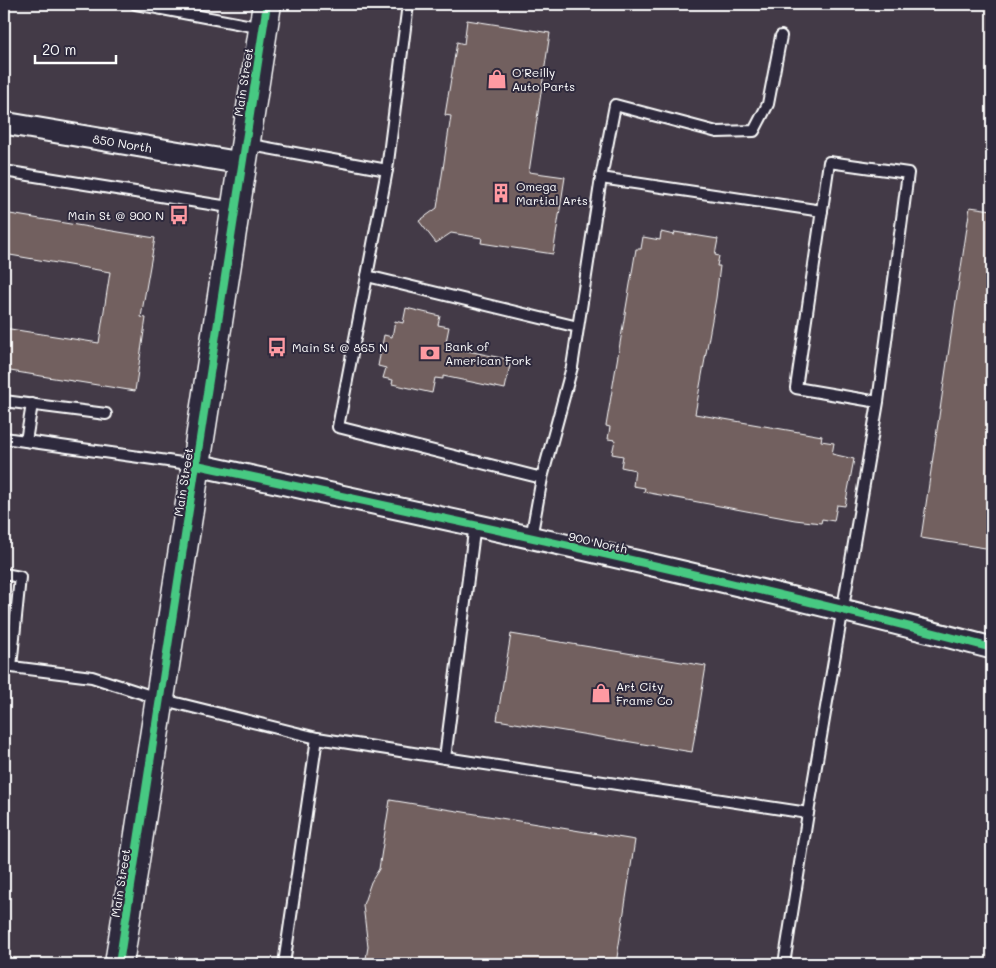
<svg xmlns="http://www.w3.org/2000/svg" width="996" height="968" viewBox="0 0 996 968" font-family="Mali,sans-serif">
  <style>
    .building { fill: #72605f; stroke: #fff }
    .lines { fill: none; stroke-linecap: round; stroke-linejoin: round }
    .service-casing { stroke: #fff; stroke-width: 14 }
    .minor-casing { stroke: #fff; stroke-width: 25 }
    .primary-casing { stroke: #fff; stroke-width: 31 }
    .service { stroke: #2f2a3d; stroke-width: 10 }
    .minor { stroke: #2f2a3d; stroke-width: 21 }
    .primary { stroke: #2f2a3d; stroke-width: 28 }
    .cycleway-casing { stroke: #2f2a3d; stroke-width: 11 }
    .cycleway { stroke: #46c982; stroke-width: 8 }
    .labels { text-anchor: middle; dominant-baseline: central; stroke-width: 4; stroke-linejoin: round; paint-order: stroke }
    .poi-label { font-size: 12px; fill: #fff; stroke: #2f2a3d; text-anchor: start }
    .street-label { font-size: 12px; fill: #fff; stroke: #2f2a3d }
  </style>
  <rect width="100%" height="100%" fill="#433a47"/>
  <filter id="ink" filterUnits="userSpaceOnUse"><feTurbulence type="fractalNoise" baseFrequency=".02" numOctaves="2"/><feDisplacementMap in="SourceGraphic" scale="10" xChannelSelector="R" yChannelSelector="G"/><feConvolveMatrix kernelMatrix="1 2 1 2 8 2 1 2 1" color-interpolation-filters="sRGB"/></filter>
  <g filter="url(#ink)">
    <g class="building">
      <polygon points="467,20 550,33 529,172 565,177 553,254 481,243 482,238 451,233 436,243 419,221 437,208 451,116 445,115 457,42 464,44"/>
      <polygon points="970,207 992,210 992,549 921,538"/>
      <polygon points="4,213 155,238 141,317 146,318 135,391 4,370 4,328 99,343 110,272 4,254"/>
      <polygon points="661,232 674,235 675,232 718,239 715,255 719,256 717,266 720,266 716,298 695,414 822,436 821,441 834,443 832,454 854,459 845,506 837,505 834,521 822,519 821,523 795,520 644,492 645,488 633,486 635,470 621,467 623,456 612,454 615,440 608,439 610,427 606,426 636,249 641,249 643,237 660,240"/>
      <polygon points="406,308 440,316 438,325 449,327 446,342 450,342 449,347 511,360 505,389 443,376 443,379 435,378 432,393 392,384 393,380 383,378 386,368 378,366 384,335 392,337 395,321 403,323"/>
      <polygon points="511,634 706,666 692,752 497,720"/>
      <polygon points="390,800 635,840 616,964 365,964 368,947 363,905 371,882 379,869"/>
    </g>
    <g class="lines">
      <defs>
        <g id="service">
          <polyline points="136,4 263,28"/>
          <polyline points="246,144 387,170"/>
          <polyline points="4,171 235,208"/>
          <polyline points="601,178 615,105 717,132 754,131 768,104 781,36"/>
          <polyline points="367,276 387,170 408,4"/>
          <polyline points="4,401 106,414"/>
          <polyline points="4,438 196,465"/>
          <polyline points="26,441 32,404"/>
          <polyline points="542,478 338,427 367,276 578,327"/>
          <polyline points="531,538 542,478 572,367 601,178 822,211"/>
          <polyline points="4,574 20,577 11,667"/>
          <polyline points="4,666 92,677 160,699 317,738 445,758 475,524"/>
          <polyline points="445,758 808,813 878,402 908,173 829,162 796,388 878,402"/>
          <polyline points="284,964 317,738"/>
          <polyline points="784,964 808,813"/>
        </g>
        <g id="minor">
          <path id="s1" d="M 4,123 L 241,163"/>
          <path d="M 197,465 C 463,522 729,579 992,648"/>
        </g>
        <polyline id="primary" points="119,964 267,4"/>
      </defs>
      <use href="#service" class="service-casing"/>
      <use href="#minor" class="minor-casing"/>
      <use href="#primary" class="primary-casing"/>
      <use href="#service" class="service"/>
      <use href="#minor" class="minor"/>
      <use href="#primary" class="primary"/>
      <defs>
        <g id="cycleway">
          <path d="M 197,465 C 463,522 729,579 992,648"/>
          <polyline points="119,964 267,4"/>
        </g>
      </defs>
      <use href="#cycleway" class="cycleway-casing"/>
      <use href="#cycleway" class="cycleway"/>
    </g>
  </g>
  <defs>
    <symbol id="shop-bare" viewBox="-9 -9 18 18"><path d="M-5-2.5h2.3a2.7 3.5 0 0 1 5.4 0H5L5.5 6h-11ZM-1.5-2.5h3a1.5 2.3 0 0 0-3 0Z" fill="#ff9aa2" stroke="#2f2a3d" stroke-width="2.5" paint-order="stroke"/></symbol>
    <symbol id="building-bare" viewBox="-9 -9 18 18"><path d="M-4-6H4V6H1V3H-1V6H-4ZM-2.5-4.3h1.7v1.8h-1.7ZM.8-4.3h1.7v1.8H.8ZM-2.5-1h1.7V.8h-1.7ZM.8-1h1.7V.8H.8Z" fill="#ff9aa2" stroke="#2f2a3d" stroke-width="2.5" paint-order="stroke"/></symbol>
    <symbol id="bus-bare" viewBox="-9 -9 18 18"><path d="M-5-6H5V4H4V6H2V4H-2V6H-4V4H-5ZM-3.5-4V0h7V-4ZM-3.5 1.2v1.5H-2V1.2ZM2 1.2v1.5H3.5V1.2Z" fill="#ff9aa2" stroke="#2f2a3d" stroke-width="2.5" paint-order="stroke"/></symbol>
    <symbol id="bank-bare" viewBox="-9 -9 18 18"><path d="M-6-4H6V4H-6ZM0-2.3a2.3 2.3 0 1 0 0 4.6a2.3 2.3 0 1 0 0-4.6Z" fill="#ff9aa2" stroke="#2f2a3d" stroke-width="2.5" paint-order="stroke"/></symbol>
  </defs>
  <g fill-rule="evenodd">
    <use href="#shop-bare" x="483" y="65" width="28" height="28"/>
    <use href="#building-bare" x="487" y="179" width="28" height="28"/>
    <use href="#bus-bare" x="165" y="201" width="28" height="28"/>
    <use href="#bus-bare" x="263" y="333" width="28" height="28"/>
    <use href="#bank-bare" x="416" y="339" width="28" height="28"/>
    <use href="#shop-bare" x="587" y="679" width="28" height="28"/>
  </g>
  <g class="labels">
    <g class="poi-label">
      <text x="512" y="72">O'Reilly<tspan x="512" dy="14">Auto Parts</tspan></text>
      <text x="516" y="186">Omega<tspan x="516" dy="14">Martial Arts</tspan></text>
      <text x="164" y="215" text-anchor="end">Main St @ 900 N</text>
      <text x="445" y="346">Bank of<tspan x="445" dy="14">American Fork</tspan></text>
      <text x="292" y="347">Main St @ 865 N</text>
      <text x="616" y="686">Art City<tspan x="616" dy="14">Frame Co</tspan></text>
    </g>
    <g class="street-label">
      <text transform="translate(243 82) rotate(-81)">Main Street</text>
      <text stroke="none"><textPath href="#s1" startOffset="120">850 North</textPath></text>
      <text transform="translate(183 482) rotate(-81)">Main Street</text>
      <text transform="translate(598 542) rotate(13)">900 North</text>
      <text transform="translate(120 883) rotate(-81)">Main Street</text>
    </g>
  </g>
  <rect width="996" height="968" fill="none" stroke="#2f2a3d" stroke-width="20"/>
  <rect x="10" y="10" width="976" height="948" fill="none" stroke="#fff" stroke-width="2" filter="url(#ink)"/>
  <path d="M35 55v8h81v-8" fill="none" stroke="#ffffff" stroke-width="2.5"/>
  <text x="42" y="55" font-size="15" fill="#ffffff" stroke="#2f2a3d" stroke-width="4" paint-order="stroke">20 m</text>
</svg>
